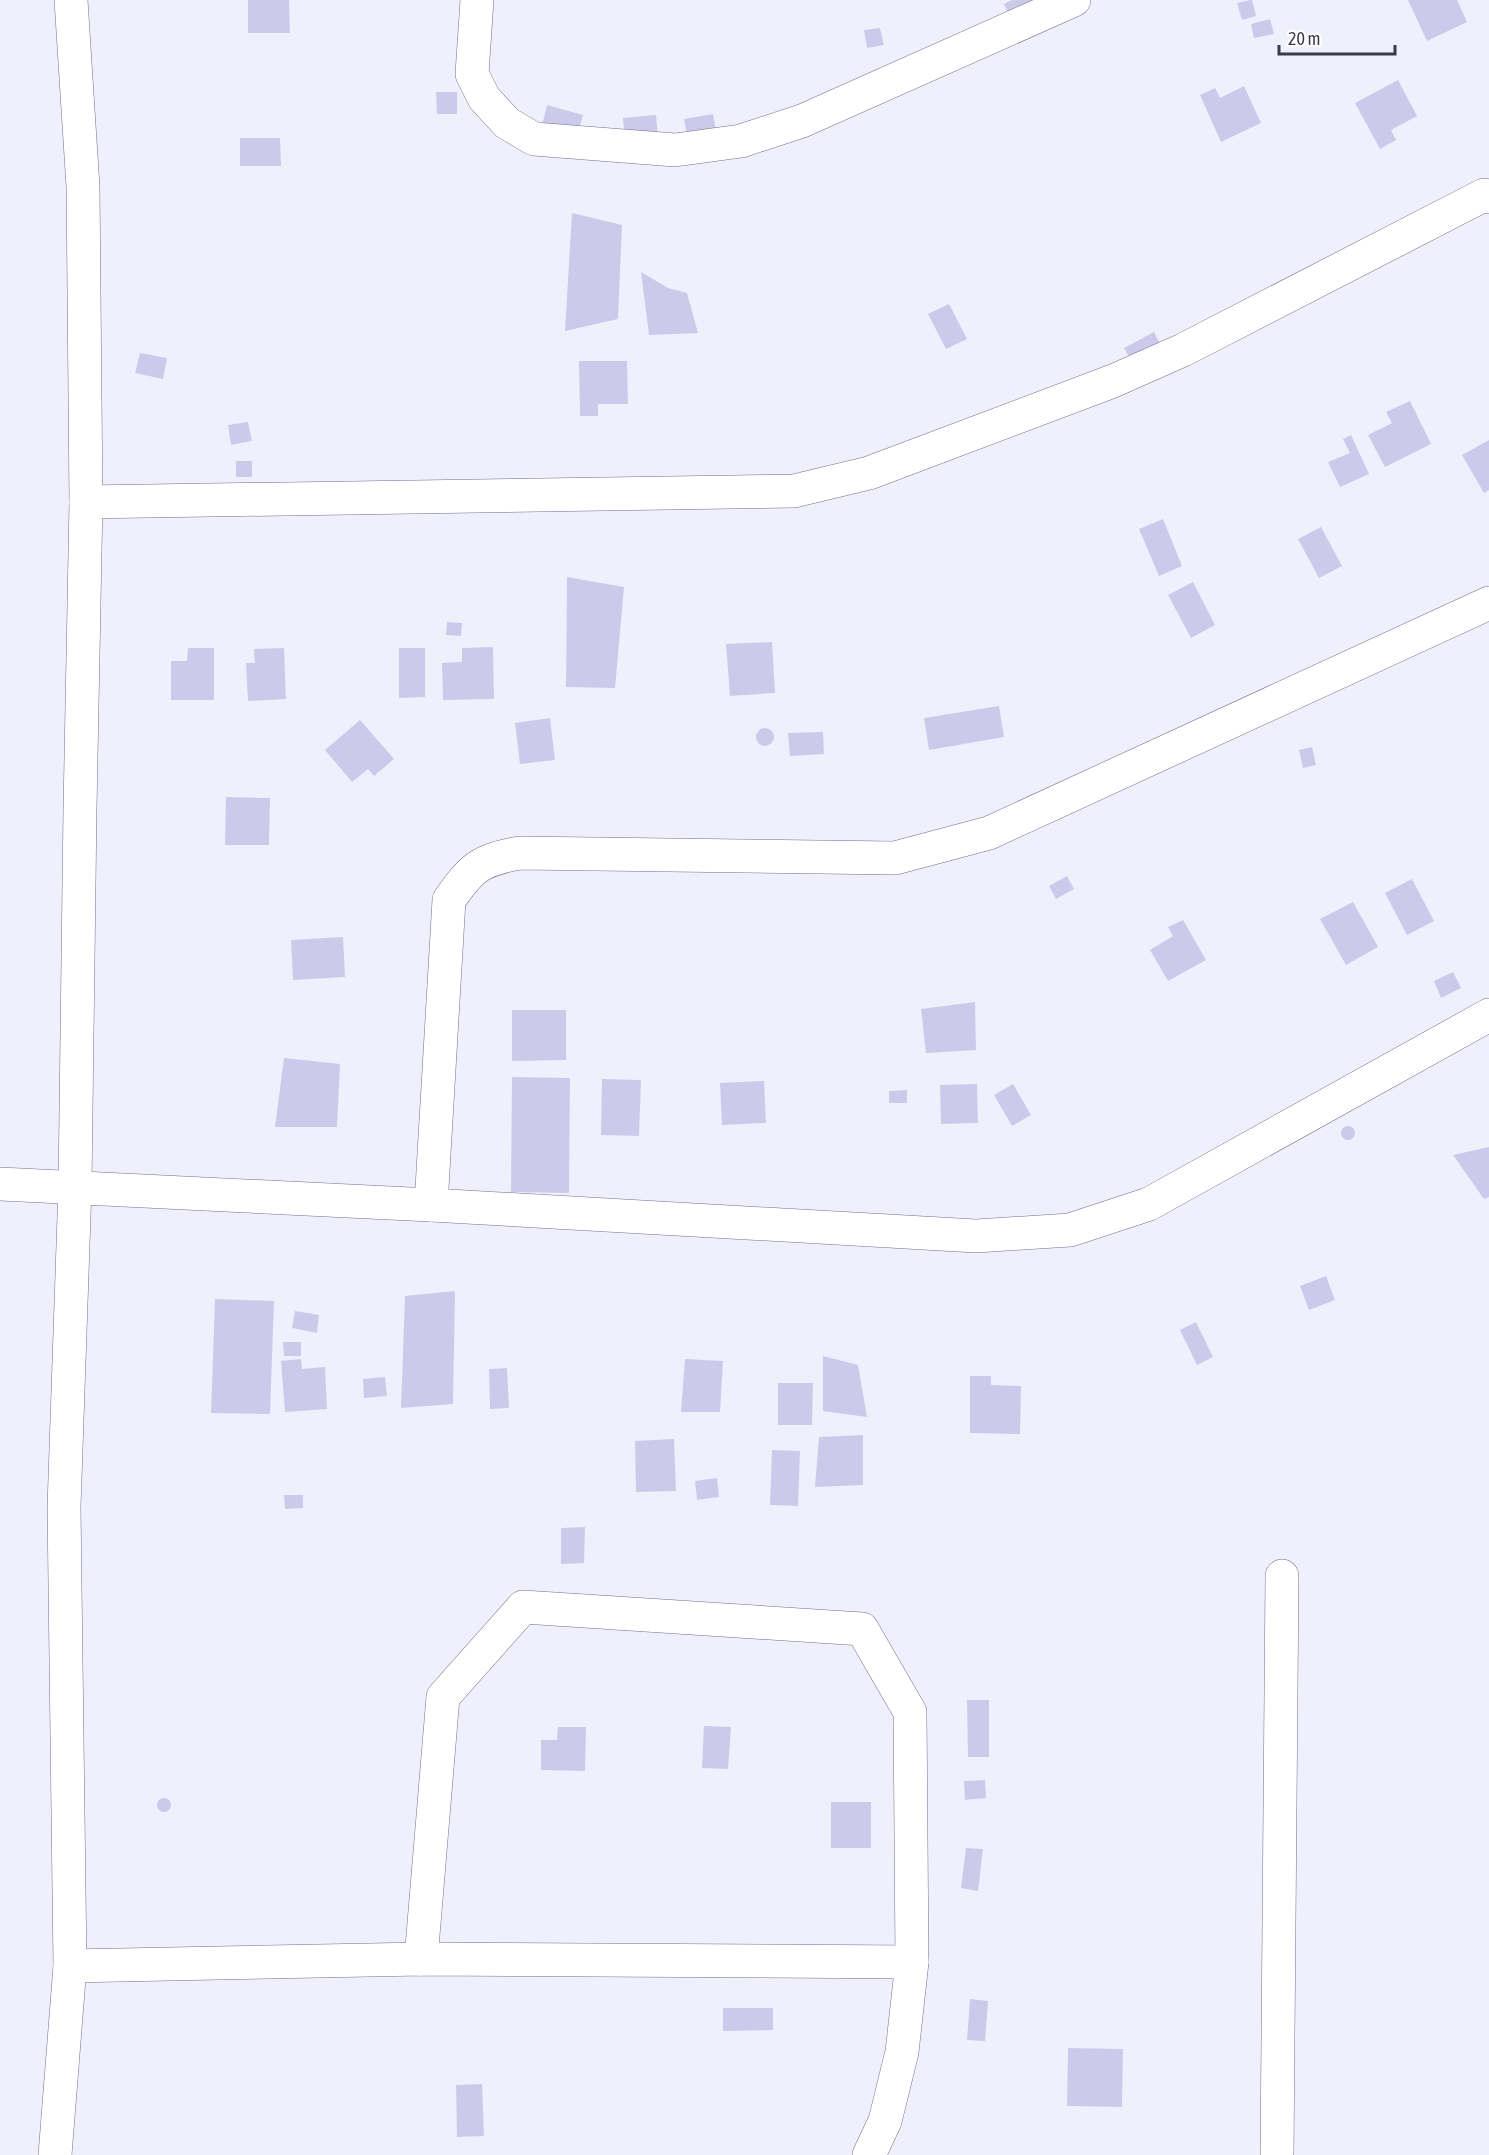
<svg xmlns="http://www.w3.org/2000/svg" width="1489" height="2155" viewBox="0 0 1489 2155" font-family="'Asap Condensed',sans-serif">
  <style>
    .building { fill: #cccaeb }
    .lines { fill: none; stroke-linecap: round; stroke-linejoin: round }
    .minor-casing { stroke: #726f8d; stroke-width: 34 }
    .minor { stroke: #fff; stroke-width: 33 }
  </style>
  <rect width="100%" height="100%" fill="#f0f0fd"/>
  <g class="building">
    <polygon points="248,0 289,0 290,33 248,33"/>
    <polygon points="1012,0 1036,0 1013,24 1004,4"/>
    <polygon points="1250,0 1252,0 1256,16 1242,20 1237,3"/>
    <polygon points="1408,0 1457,0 1467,22 1427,41"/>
    <polygon points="1270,19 1274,34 1254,38 1251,24"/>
    <polygon points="880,28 884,45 867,48 864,30"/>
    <polygon points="1398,80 1417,116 1391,130 1396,140 1380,149 1355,103"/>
    <polygon points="1244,86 1261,123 1221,142 1200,95 1215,88 1220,98"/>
    <polygon points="436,92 457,92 457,114 437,114"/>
    <polygon points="547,105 583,115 576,139 541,130"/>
    <polygon points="713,114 716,131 687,136 684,119"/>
    <polygon points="656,115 658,138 625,141 623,118"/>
    <polygon points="240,138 280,138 281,166 240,166"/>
    <polygon points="572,213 622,225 618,319 565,331"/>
    <polygon points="641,272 668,288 687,293 698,333 649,335"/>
    <polygon points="949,304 967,339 946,349 928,314"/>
    <polygon points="1154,332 1164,351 1134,366 1124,348"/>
    <polygon points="140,353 167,358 163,379 135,373"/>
    <polygon points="579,361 627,361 628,404 598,404 598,416 580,416"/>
    <polygon points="1410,401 1431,444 1385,467 1368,435 1392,423 1386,412"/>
    <polygon points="248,422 252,441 231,445 228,425"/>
    <polygon points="1351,435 1369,474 1340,487 1328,462 1350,453 1343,439"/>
    <polygon points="1489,440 1489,490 1484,493 1462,455"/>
    <rect x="236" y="461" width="16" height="16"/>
    <polygon points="1163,519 1182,566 1159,576 1139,529"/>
    <polygon points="1321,527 1342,566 1319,578 1298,539"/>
    <polygon points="567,577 624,587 615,688 566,687"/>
    <polygon points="1193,582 1215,625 1191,638 1168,595"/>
    <polygon points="447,622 462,623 461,636 446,635"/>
    <polygon points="772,642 775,693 730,696 726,644"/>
    <polygon points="493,647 494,699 443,700 442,663 462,662 462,648"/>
    <polygon points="188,648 214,648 214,700 171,700 171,661 187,661"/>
    <polygon points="284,648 286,699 248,701 246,663 255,663 254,649"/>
    <polygon points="399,648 425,648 425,697 399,698"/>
    <polygon points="999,706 1004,737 929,750 924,718"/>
    <polygon points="550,718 555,760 520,764 515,723"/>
    <polygon points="360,720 394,759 374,776 368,769 352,782 325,750"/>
    <circle cx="765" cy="737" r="9"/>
    <polygon points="823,732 824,754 790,756 788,733"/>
    <polygon points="1312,747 1316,765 1303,768 1299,750"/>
    <polygon points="226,797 270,798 269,845 225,845"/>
    <polygon points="1067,876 1074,889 1056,899 1049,886"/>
    <polygon points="1412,879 1434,921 1407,935 1385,893"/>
    <polygon points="1353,902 1378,947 1346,965 1320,919"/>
    <polygon points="1183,920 1206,960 1168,981 1150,950 1173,936 1168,927"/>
    <polygon points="343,937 345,977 293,980 291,940"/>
    <polygon points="1453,972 1461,988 1441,998 1434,981"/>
    <polygon points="975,1002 976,1050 926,1053 921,1009"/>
    <polygon points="512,1010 566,1010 566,1060 512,1061"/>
    <polygon points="284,1058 340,1064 337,1127 275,1127"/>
    <polygon points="512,1077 570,1078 569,1193 511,1192"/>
    <polygon points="602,1079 641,1080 639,1136 601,1135"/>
    <polygon points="764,1081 766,1123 722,1125 720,1083"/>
    <polygon points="977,1084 978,1123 941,1124 940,1085"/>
    <polygon points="1013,1084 1031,1115 1012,1126 994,1095"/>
    <polygon points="907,1090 907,1103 889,1103 889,1091"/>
    <circle cx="1348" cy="1133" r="7"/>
    <polygon points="1489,1147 1489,1197 1484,1199 1453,1155"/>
    <polygon points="1326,1276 1335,1300 1309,1310 1300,1286"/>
    <polygon points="455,1291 453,1404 401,1408 405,1296"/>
    <polygon points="215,1299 274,1301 270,1414 211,1413"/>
    <polygon points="295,1311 319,1315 317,1333 292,1328"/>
    <polygon points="1196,1322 1213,1357 1197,1365 1180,1330"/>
    <polygon points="283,1342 301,1342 301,1356 284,1356"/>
    <polygon points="823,1356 858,1365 867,1417 823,1411"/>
    <polygon points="301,1359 302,1369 325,1367 327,1409 285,1412 281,1361"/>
    <polygon points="685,1359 723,1361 720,1412 681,1412"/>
    <polygon points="507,1368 509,1408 490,1409 489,1369"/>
    <polygon points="970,1376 991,1376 991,1385 1021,1386 1020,1434 970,1433"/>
    <polygon points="385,1377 387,1396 364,1398 363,1379"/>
    <polygon points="778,1383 813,1383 812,1425 778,1425"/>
    <polygon points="863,1435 863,1485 815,1487 819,1437"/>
    <polygon points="674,1439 676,1491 636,1492 635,1441"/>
    <polygon points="772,1450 800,1451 798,1506 770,1505"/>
    <polygon points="717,1478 719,1497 697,1500 695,1481"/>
    <polygon points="284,1495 303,1495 303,1508 285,1509"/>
    <polygon points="585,1527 584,1563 561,1564 561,1528"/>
    <polygon points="967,1700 989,1700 989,1757 968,1757"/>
    <polygon points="704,1726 731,1727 728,1769 702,1768"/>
    <polygon points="558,1727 586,1727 585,1771 541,1770 541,1740 557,1740"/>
    <polygon points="985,1780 986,1798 965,1800 964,1781"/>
    <circle cx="164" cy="1805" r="7"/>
    <rect x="831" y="1802" width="40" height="46"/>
    <polygon points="966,1848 983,1849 978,1891 961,1888"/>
    <polygon points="970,1999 988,2001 985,2041 967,2040"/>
    <polygon points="723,2008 773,2008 773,2030 723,2031"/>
    <polygon points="1068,2048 1123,2049 1122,2107 1067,2106"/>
    <polygon points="482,2084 484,2136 457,2137 456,2085"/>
  </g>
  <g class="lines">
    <defs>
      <g id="minor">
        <polyline points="477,0 472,74 484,98 507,123 534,139 675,150 741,141 802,121 1074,0"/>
        <polyline points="86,502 794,491 869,473 1113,381 1183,350 1484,195 1489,197"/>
        <polyline points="0,1184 431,1205 976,1236 1070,1230 1149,1204 1489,1015"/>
        <path d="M 431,1205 L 449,900 C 472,867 480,860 520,853 L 895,858 L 989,833 L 1489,603"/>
        <polyline points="421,1959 443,1697 523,1607 862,1629 910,1712 912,1962 902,2052 885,2121 869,2155"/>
        <polyline points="70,1966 421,1959 912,1962"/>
        <polyline points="55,2155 70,1966 64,1507 75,1187 80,809 86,502 83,187 71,0"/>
        <polyline points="1277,2155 1282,1576"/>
      </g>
    </defs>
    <use href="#minor" class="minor-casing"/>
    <use href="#minor" class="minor"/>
  </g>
  <path d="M1279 45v9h116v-9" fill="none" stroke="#3a3947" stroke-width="3"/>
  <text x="1288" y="45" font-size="18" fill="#3a3947" stroke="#ffffff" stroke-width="4.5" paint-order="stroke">20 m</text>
</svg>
